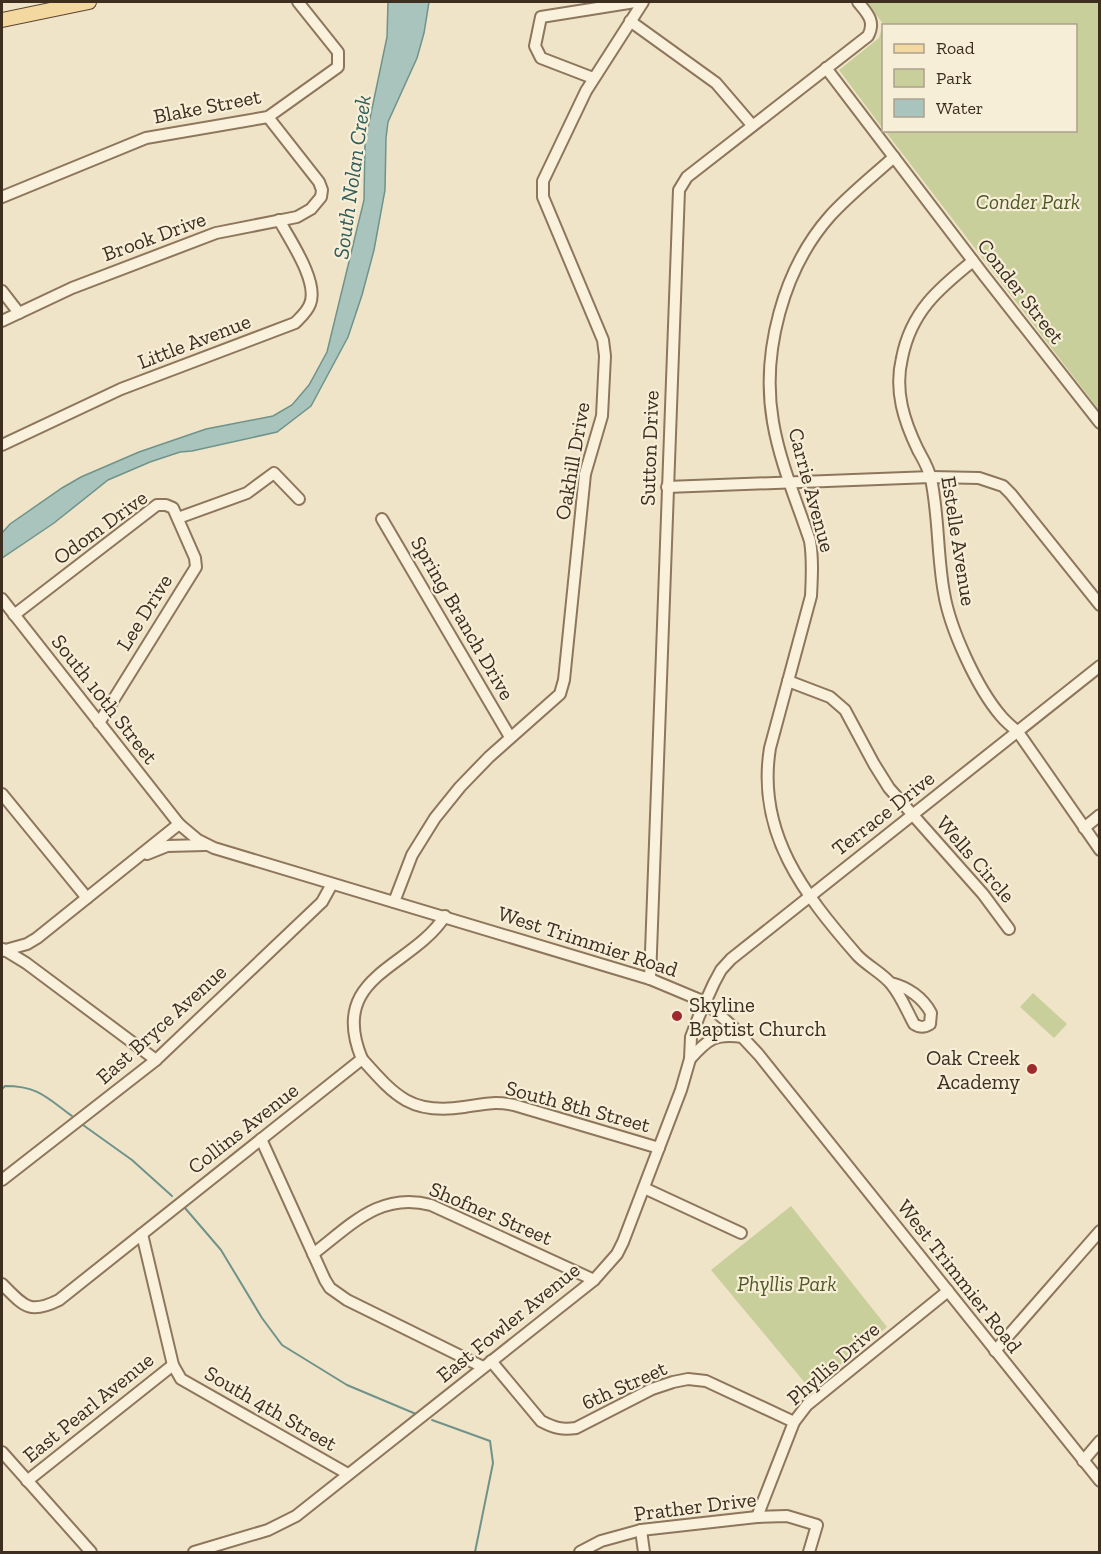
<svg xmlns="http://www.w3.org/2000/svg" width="1101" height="1554" viewBox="0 0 1101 1554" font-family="'Zilla Slab',serif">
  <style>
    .green { fill: #c9cf9b }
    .water { fill: #a9c4bc; stroke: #6f938a; stroke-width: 1.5 }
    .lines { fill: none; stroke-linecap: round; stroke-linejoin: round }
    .stream { stroke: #6f938a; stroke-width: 2 }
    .minor-casing { stroke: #8d765c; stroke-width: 14 }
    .major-casing { stroke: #5b4430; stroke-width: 16 }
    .minor { stroke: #faf1dc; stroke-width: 10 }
    .major { stroke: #f3d9a0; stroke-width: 14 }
    .poi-dot { fill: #9e2a2b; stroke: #f7eed8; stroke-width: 2 }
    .labels { text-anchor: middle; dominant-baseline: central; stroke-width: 4.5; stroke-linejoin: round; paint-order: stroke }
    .street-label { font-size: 21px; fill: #3d2e20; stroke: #f7eed8 }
    .park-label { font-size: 21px; font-style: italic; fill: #4d5a26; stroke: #f7eed8 }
    .poi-label { font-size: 21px; fill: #3d2e20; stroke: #f7eed8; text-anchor: start }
    .water-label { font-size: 22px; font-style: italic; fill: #2f5d5a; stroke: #f7eed8 }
  </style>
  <rect width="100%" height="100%" fill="#f0e4c8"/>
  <g class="green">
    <polygon points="867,2 1099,2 1099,410 885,131 1076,130 1076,26 884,26 883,129 839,70 879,38 883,24"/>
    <polygon points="1033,993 1067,1024 1054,1038 1020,1007"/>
    <polygon points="791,1206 887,1327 810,1389 711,1270"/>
  </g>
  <polygon class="water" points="388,2 429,2 424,33 417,58 388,122 386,138 385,190 374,250 362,295 348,337 311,406 277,432 192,451 180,452 150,462 108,480 54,523 2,558 2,533 10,524 62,488 81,477 139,452 206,429 273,416 292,405 309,385 327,352 364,200 365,142 387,37"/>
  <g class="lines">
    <g class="stream">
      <path d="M 2,1089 L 5,1086 C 38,1086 46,1097 72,1116"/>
      <polyline points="83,1125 132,1160 172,1196"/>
      <polyline points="185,1208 221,1250 262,1318 282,1345 347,1385 416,1414"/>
      <polyline points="432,1420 490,1441 493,1463 475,1552"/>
    </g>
    <defs>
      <g id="minor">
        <polyline points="630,21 716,83 752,125"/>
        <polyline points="826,68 983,274 1100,423"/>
        <polyline points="593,78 541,58 535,46 541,17 635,2"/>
        <polyline points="2,197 146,138 268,117 338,67 338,52 298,2"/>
        <path d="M 973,261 C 938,289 911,312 902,358 C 894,391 904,421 918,450 C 923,459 929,469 931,479 C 939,516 937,555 944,593 C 950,629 977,688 1001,716 C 1006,722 1012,727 1018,732 L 1100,850"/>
        <polyline points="2,291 19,313"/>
        <polyline points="2,321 72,288 216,233 297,217 311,209 321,197 322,190 319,182 268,117"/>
        <path d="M 2,445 L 121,389 L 295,323 C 301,317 307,312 310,304 C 319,282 290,240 279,220"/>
        <polyline points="667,487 931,477 979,478 1003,486 1011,494 1100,605"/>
        <polyline points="178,518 247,493 274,473 299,499"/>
        <polyline points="382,519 510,737"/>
        <polyline points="2,599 179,824 198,840 214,848 650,979 705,1002 732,1026 759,1055 1100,1481"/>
        <polyline points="14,615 157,505 166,505 173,508 195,558 196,567 99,723"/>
        <polyline points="788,681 830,697 845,710 874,764 889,788 983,894 1009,929"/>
        <polyline points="2,794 87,898"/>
        <polyline points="1084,828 1100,815"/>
        <polyline points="147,854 167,846 205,845"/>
        <polyline points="394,902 412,855 435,818 460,787 489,757 560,694 564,680 585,474 602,416 605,356 603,340 543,197 543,181 586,91 643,2"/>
        <polyline points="3,949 26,963 156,1060"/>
        <polyline points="2,951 27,944 37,938 179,824"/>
        <path d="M 650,979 L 679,190 L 687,177 L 868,36 C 876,21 867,13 858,2"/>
        <path d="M 891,983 C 908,987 923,998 931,1013 L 930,1024 C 924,1028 920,1028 914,1024 C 907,1011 901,996 892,985 C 883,973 867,966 857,955 C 804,894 756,833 770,748 L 811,596 C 812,577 813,559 810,541 C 797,502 780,463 773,422 C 761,353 783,269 830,216 C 849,195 873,176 894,157"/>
        <path d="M 362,1059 C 395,1096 411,1115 464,1107 C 484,1104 494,1101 514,1105 L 659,1148"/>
        <path d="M 690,1059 C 708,1039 715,1033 743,1037"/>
        <polyline points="261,1139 325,1280 330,1288 347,1300 483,1367"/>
        <polyline points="2,1180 156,1060 322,902 332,884"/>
        <polyline points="644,1188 741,1233"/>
        <polyline points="142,1234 173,1365 181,1379 348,1474"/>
        <path d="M 313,1254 C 350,1226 380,1191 431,1205 L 594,1280"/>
        <path d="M 2,1284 C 24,1306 29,1315 59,1300 L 362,1059 C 327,975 411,969 445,916"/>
        <polyline points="995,1351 1100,1231"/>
        <path d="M 491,1361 L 541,1421 C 554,1428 562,1430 576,1428 L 652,1389 L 673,1382 L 688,1379 L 706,1381 L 794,1422"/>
        <polyline points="2,1452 91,1552"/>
        <polyline points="1083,1461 1100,1441"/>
        <polyline points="27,1481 173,1365"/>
        <polyline points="757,1517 794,1422 807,1405 948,1291"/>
        <polyline points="641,1530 644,1552"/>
        <polyline points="194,1552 268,1530 296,1516 594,1280 617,1254 623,1242 681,1090 690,1059 691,1037 699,1016 714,983 721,970 731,959 1100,666"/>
        <polyline points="580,1552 601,1541 641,1530 757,1517 787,1516 817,1525 809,1552"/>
      </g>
      <polyline id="major" points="2,20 89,2"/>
    </defs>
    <use href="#minor" class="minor-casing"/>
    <use href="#major" class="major-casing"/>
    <use href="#minor" class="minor"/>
    <use href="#major" class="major"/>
  </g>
  <g class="poi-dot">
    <circle cx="677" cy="1016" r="6"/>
    <circle cx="1032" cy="1069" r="6"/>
  </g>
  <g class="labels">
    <g class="street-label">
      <text transform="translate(207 106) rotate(-11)">Blake Street</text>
      <text transform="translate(154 236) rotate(-20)">Brook Drive</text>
      <text transform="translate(1021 291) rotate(52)">Conder Street</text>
      <text transform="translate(194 341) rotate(-21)">Little Avenue</text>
      <text transform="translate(649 448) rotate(-88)">Sutton Drive</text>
      <text transform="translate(572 461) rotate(-80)">Oakhill Drive</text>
      <text transform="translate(812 490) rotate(75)">Carrie Avenue</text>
      <text transform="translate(100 527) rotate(-36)">Odom Drive</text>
      <text transform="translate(959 541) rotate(81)">Estelle Avenue</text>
      <text transform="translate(144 612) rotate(-58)">Lee Drive</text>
      <text transform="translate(463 618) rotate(60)">Spring Branch Drive</text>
      <text transform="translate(105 699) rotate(52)">South 10th Street</text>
      <text transform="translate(883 813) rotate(-38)">Terrace Drive</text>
      <text transform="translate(976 859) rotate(49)">Wells Circle</text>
      <text transform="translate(588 941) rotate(18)">West Trimmier Road</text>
      <text transform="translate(161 1024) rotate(-42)">East Bryce Avenue</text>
      <text transform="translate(578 1106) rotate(15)">South 8th Street</text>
      <text transform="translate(243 1128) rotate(-38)">Collins Avenue</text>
      <text transform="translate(491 1213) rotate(23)">Shofner Street</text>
      <text transform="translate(960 1276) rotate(52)">West Trimmier Road</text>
      <text transform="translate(508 1322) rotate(-39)">East Fowler Avenue</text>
      <text transform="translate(833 1363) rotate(-41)">Phyllis Drive</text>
      <text transform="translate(624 1385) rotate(-24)">6th Street</text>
      <text transform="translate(88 1407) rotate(-39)">East Pearl Avenue</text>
      <text transform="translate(271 1408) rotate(30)">South 4th Street</text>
      <text transform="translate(695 1506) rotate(-7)">Prather Drive</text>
    </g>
    <g class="park-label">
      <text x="1028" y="201">Conder Park</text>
      <text x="787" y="1283">Phyllis Park</text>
    </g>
    <g class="poi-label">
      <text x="689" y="1004">Skyline<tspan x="689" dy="24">Baptist Church</tspan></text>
      <text x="1020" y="1057" text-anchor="end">Oak Creek<tspan x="1020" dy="24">Academy</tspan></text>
    </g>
    <g class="water-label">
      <text transform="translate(352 177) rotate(-82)">South Nolan Creek</text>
    </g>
  </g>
  <rect width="1101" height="1554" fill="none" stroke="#3d2e20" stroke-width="6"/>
  <rect x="882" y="24" width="195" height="108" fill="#f7eed8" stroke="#ada18e" stroke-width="1.5"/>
  <rect x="894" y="44" width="30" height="9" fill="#f3d9a0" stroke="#ada18e" stroke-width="1.5"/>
  <text x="936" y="54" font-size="18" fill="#3d2e20">Road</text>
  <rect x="894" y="69" width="30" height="18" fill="#c9cf9b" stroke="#ada18e" stroke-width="1.5"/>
  <text x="936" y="84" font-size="18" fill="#3d2e20">Park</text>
  <rect x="894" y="99" width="30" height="18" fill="#a9c4bc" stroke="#ada18e" stroke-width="1.5"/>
  <text x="936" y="114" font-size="18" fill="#3d2e20">Water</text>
</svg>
